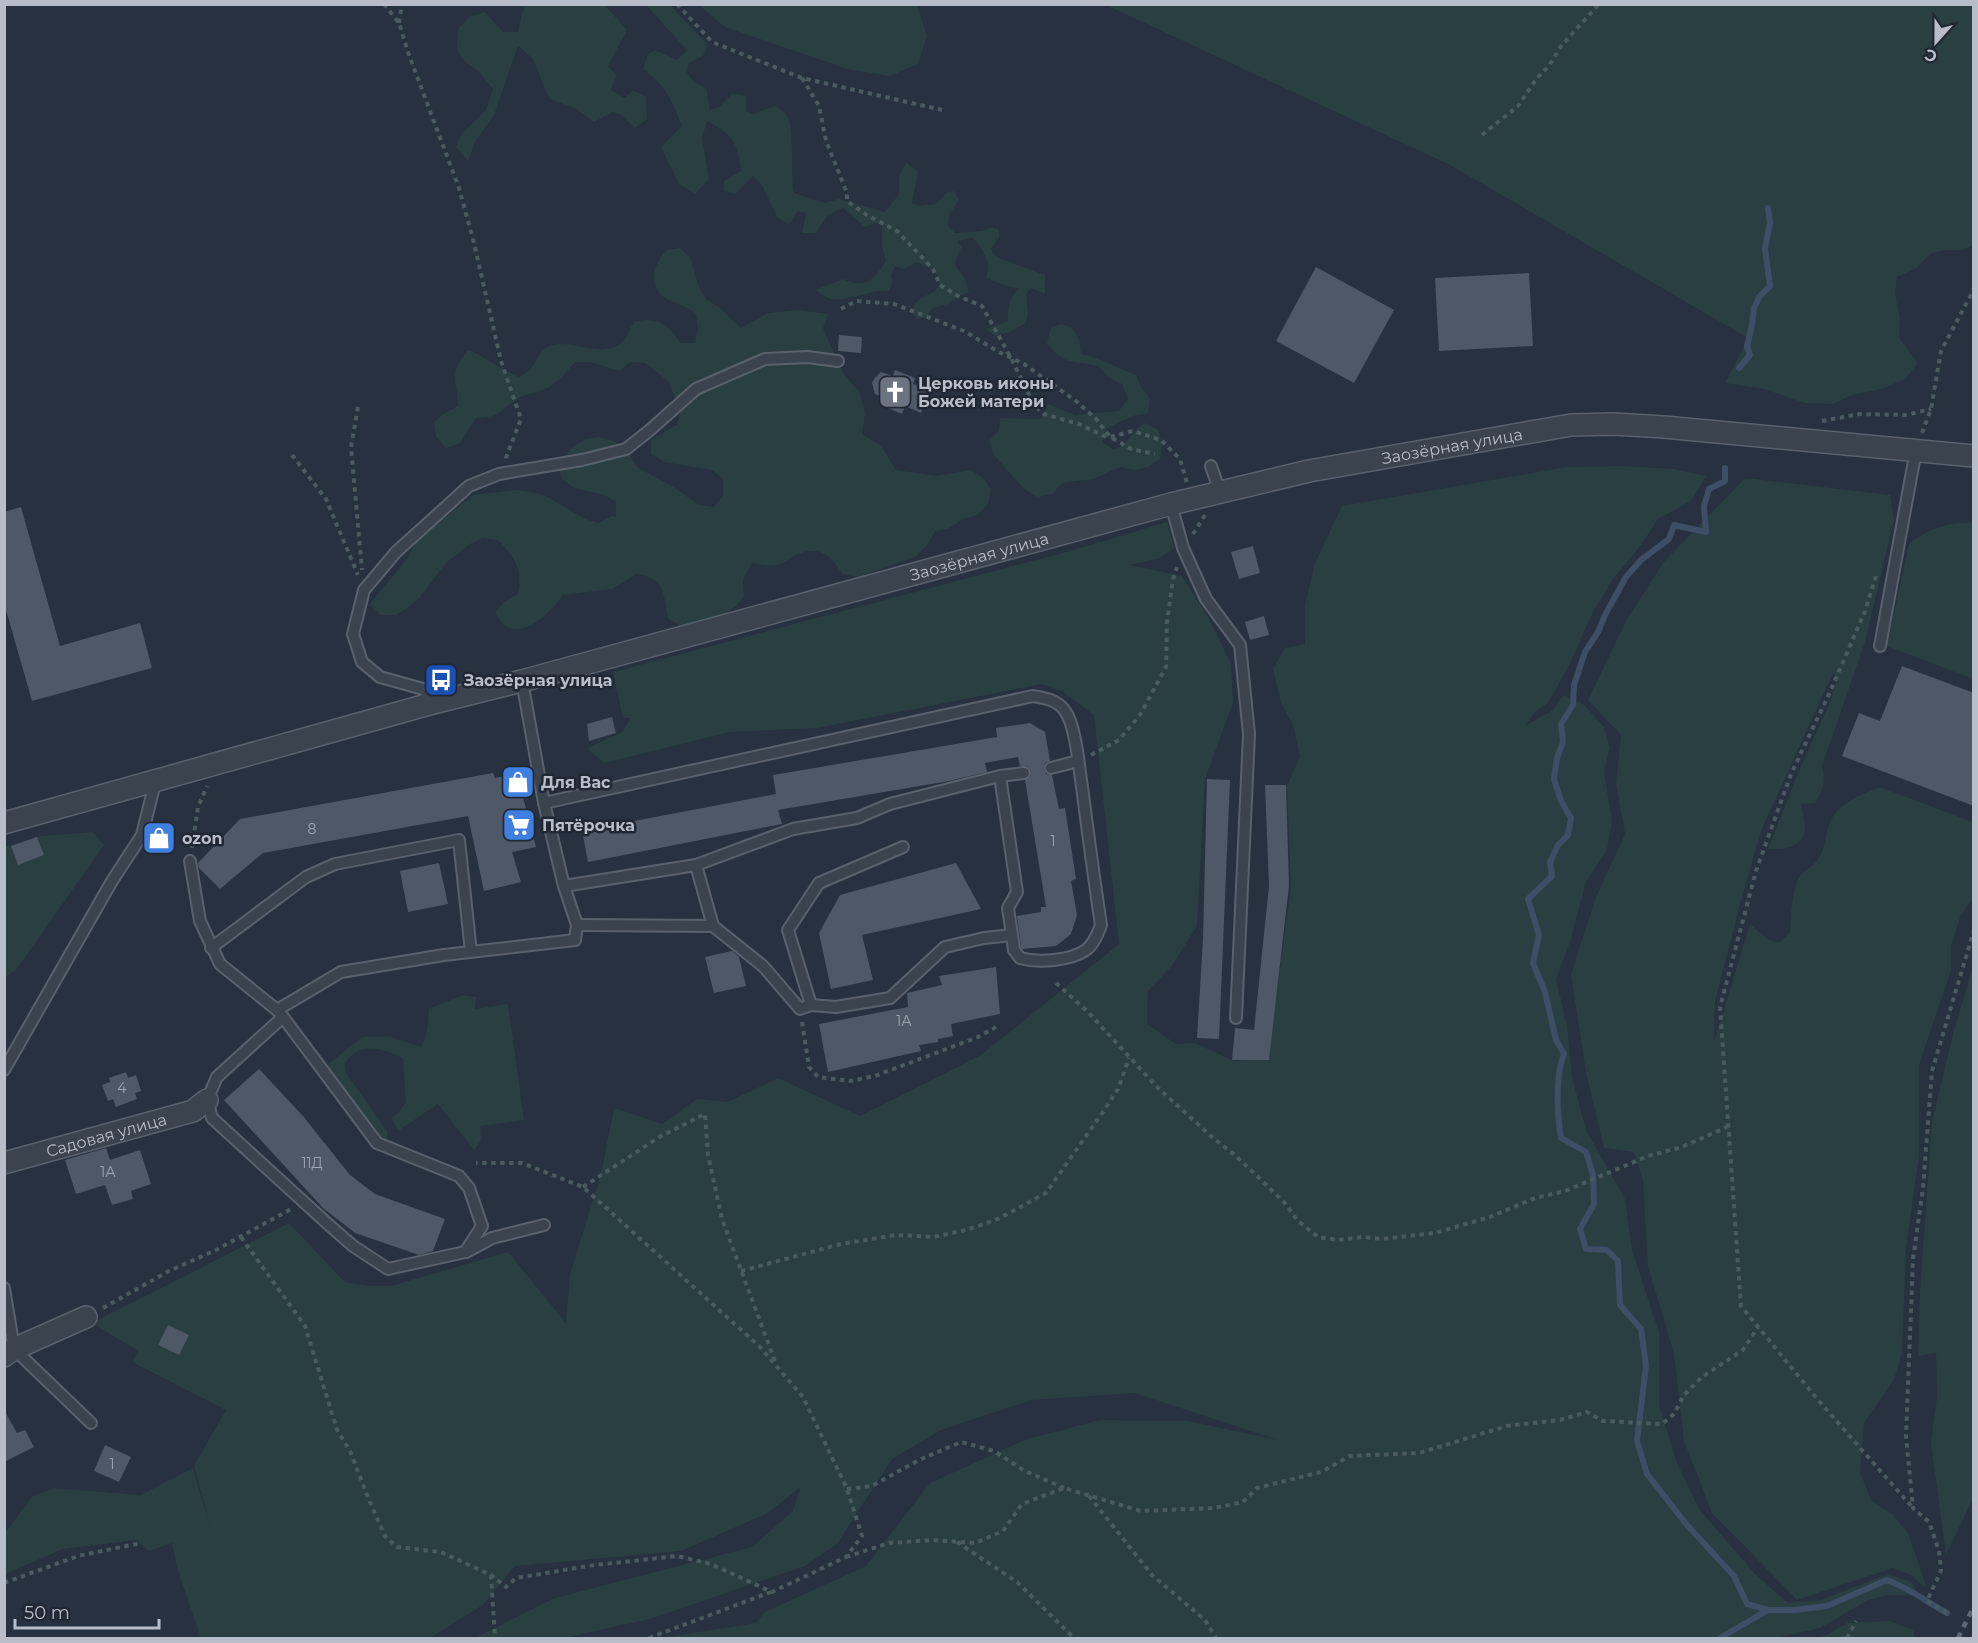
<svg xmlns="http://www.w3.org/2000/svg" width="1978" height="1643" viewBox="0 0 1978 1643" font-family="Montserrat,sans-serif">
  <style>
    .green { fill: #2a3f41 }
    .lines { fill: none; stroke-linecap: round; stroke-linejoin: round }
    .stream { stroke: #3e4e66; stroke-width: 6 }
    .building { fill: #4e5867 }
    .service-casing { stroke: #59616c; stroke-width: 14 }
    .minor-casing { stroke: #59616c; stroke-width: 24 }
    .path { stroke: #495b5f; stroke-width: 4; stroke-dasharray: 4.5 4.5; stroke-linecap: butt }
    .service { stroke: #3b434f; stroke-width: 10 }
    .minor { stroke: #3b434f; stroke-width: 21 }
    .rail { stroke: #5e6775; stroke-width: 4.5; stroke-dasharray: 6 6; stroke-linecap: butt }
    .labels { text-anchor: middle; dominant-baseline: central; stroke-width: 5; stroke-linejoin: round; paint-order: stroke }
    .number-label { font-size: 14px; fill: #9ea4b0 }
    .poi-label { font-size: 16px; font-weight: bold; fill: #b8bec9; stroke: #202834; text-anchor: start }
    .street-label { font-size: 16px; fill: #b8bec9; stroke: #202834 }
  </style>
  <rect width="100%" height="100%" fill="#27313f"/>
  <g class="green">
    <polygon points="524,5 605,5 627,30 608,66 616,75 611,90 625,98 633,90 646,97 647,119 635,128 622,115 613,112 594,122 575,108 549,99 533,59 518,46 494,115 475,142 468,161 456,147 462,133 486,110 493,89 478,71 462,59 457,49 458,29 470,16 485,12 503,32 518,32"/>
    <path d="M 646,5 L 670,5 L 708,45 L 703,56 L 689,63 L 687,73 L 694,82 L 706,88 L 710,110 L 719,107 L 733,93 L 746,96 L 746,111 L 753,114 L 776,106 C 779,109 784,112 787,116 C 795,129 790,174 794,193 L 825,203 L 839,199 L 885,212 L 899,194 L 899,177 L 906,162 L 918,172 L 912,203 L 919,206 L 936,204 L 946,193 L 954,191 L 959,200 L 949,215 L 948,226 L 955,233 L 982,231 L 992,227 L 999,230 L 999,238 L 991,248 L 993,254 L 999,258 L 1045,275 L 1045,294 L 1031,288 L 1026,294 L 1028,312 L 1026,323 L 1009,332 L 995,336 L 986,329 L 1008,321 C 1008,306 1009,299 1019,288 L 1010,287 L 986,278 C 992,262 983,250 973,238 L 957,241 L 962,247 L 957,256 L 955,266 L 965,278 L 969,293 L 958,296 L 948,304 L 933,308 L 926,317 L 917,319 L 911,311 C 920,292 931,299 940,284 C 937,271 930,268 917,262 L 903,269 L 895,266 L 891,276 L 893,282 L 889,291 C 870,289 851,302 832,299 C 826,298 820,293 815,290 L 843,279 C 866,290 874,279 886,261 L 882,246 L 882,226 L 875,223 L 865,227 L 843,208 L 828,215 L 816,233 L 802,233 L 806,213 L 798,211 L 789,225 L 777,217 L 762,185 L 753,176 L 735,194 L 724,191 L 724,181 L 741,171 C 737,141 734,136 707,121 L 702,138 L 709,179 L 695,194 L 679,184 L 661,147 L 682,126 C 670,98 668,88 643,69 L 648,54 L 655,50 L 677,60 L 687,50 Z"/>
    <polygon points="699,5 917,5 927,36 918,64 890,76 847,69 725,27"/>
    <polygon points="1106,5 1973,5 1973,245 1963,250 1945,250 1930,254 1917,268 1897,277 1895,294 1900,318 1899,338 1918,363 1905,379 1882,389 1852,395 1833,404 1805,403 1764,389 1725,383 1748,338 1450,165"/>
    <path d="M 680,248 L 690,257 L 699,287 L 706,299 L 719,307 L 741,328 L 768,313 L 798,310 L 828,314 L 823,328 L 843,373 L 860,393 L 865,414 L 862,434 L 881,446 L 896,470 L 936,476 L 971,470 L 983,478 L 991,489 L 988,504 L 978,515 L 963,519 L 948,529 L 935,531 L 926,547 L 915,557 L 857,577 L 842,574 C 832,555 818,544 796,555 C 791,557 786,563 780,564 C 770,567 762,565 752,563 L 743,580 L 744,596 L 735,607 L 723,615 L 695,625 L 680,626 L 668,618 C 663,594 666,579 637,574 L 612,589 L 563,595 C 552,611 524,641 503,624 C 500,621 497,615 495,612 L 505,601 L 518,594 C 523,568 515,559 498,540 L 483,538 L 470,544 L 446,563 L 420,597 L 409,607 L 396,615 L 381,615 L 370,604 L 407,559 L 415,544 L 425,534 L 473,495 L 517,490 L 532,492 L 546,496 L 585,519 L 598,523 L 612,516 L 616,517 L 616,502 L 604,495 L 574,488 L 562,479 L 557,464 L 573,447 L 585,439 L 599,437 L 613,441 L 626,449 L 637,467 L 675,488 L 699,505 L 714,507 L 723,495 L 723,479 L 712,470 L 664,462 L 651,454 L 651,440 L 678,424 L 680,409 L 668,381 L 645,363 L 630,362 L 619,371 L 590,362 L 575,362 C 566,372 557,385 543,390 C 534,394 526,393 517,399 C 498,412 502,417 476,418 L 460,443 L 446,448 L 436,437 L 434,422 L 445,413 L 458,406 C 457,379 448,373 468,350 C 487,357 501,371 520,377 C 523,374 528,372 531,368 C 538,361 538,352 548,347 C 570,336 601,361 622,342 C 627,338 630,327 634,322 C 657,316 667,324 681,343 L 695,343 L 698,329 L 696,314 C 686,306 681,305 671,301 C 646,290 652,267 666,250 Z"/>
    <path d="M 1061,324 L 1071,327 L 1079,339 L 1081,354 C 1100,358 1117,368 1136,375 L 1141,387 L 1150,398 L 1148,413 L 1133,416 L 1107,428 L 1102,442 L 1114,450 C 1131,442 1129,433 1145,423 L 1158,430 L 1162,444 L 1160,459 L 1148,467 L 1134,470 L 1120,467 L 1093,479 L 1062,483 L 1052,494 L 1037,497 L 1024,489 L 994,455 L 989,441 L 999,430 L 1000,418 L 1041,419 L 1048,404 L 1075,415 L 1119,411 L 1128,399 L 1122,384 L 1108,377 L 1098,366 C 1072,360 1064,366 1047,343 L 1051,327 Z"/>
    <polygon points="1623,466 1674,469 1706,476 1691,501 1658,519 1641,545 1613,579 1592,614 1570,664 1548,703 1535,712 1525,726 1553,710 1563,695 1584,705 1604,727 1610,748 1604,771 1612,821 1607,850 1586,882 1570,942 1556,979 1567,1026 1572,1077 1586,1130 1625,1199 1632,1250 1659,1332 1659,1405 1677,1463 1699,1509 1755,1574 1788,1603 1821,1600 1888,1574 1912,1582 1918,1596 1888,1595 1868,1600 1820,1628 1776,1638 661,1638 756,1623 765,1612 866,1566 930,1483 1027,1439 1100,1420 1188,1421 1278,1440 1135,1393 1032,1400 941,1430 892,1459 837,1544 805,1566 650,1619 564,1638 475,1638 555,1598 752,1547 793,1511 800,1488 766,1514 681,1551 515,1566 483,1605 430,1638 201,1638 177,1568 172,1543 149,1551 137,1540 63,1549 5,1574 4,1534 33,1496 54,1488 141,1495 193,1468 211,1529 194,1466 226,1410 132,1362 138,1351 92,1323 289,1223 345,1282 369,1286 391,1286 508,1252 566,1323 570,1274 600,1178 614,1108 662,1124 697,1099 728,1102 778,1078 860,1116 981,1055 1119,944 1094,715 1062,691 1042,684 817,728 730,732 604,763 587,748 622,732 631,718 623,718 613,672 1074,550 1167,522 1174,548 1160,558 1129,565 1182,576 1211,622 1231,664 1233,703 1205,779 1197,926 1171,967 1148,991 1147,1024 1176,1044 1195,1043 1234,1061 1268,1058 1291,887 1287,786 1300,756 1293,725 1281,703 1273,669 1285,648 1305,644 1305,605 1315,563 1342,506 1567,467"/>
    <path d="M 1745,478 L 1890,495 L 1894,520 L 1865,642 L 1822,766 C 1826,780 1824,790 1815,803 L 1801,804 C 1802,811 1805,820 1805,828 C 1805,847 1783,850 1768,849 L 1800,768 L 1831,700 L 1837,679 L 1833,673 L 1761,831 L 1740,905 L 1715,1001 L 1714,1042 L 1750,924 L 1767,939 L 1779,943 L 1790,933 C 1791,918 1791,887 1801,875 C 1806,869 1814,866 1818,859 C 1826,848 1825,836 1829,824 C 1837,803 1862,794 1880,787 L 1973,822 L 1973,898 L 1960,917 L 1951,947 L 1951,971 L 1919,1065 L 1919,1156 L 1906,1248 L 1902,1353 L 1894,1379 L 1864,1423 L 1860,1472 L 1871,1500 L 1893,1515 L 1908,1533 L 1926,1585 L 1925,1588 L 1911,1575 L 1893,1568 L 1797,1600 L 1712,1513 L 1684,1441 L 1674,1354 L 1648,1266 L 1643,1181 L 1634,1152 L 1604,1148 L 1586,1073 L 1571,974 L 1596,897 L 1625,834 L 1616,783 L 1621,735 L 1588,700 L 1627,619 L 1663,563 Z"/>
    <path d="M 1973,522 L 1974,522 L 1973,679 L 1887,646 L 1909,544 C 1933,526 1945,524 1973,522 Z"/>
    <polygon points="93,832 104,845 16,970 5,977 5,847 40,836"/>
    <polygon points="1973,967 1974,1496 1946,1555 1931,1443 1937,1396 1936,1353 1918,1356 1920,1290 1932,1122 1954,1030"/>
    <path d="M 463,995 L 476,997 L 475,1009 L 508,1004 L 524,1120 L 480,1126 L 481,1140 L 474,1150 L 438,1104 L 398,1131 L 391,1118 L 398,1113 L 406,1102 L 403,1059 C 391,1051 369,1044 356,1052 C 352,1055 348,1059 345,1063 L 346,1073 L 387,1131 L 387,1139 L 378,1137 L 328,1073 L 327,1065 L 362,1037 L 389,1036 L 421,1047 C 428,1036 428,1022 429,1009 Z"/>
    <polygon points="1890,1621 1913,1630 1915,1638 1812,1638 1827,1635 1847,1623"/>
  </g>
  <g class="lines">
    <g class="stream">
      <polyline points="1739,368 1750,355 1747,346 1752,325 1754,308 1760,296 1770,286 1765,248 1770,223 1768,208"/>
      <path d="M 1725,468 L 1725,481 L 1709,489 L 1704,506 L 1706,532 L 1674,525 L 1669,539 L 1641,560 L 1626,577 L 1605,615 L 1598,632 L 1585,652 L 1574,685 L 1573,705 L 1561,724 L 1563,742 L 1557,758 L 1554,779 L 1561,801 L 1571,818 L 1568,835 L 1558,845 L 1550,862 L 1552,876 L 1528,899 L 1539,935 L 1533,963 L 1545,992 L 1556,1040 L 1564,1054 C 1555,1077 1557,1113 1561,1138 L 1586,1152 L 1593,1175 L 1594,1204 L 1580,1229 L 1586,1249 L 1607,1250 L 1618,1261 L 1620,1305 L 1641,1329 L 1646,1365 L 1637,1441 L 1647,1474 L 1687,1525 L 1734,1576 L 1747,1604 L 1768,1610 L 1795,1610 L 1827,1606 L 1887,1580 C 1909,1588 1927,1602 1947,1613"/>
      <polyline points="1720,1638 1768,1610"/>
    </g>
  </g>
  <g class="building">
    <polygon points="1316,267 1394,310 1354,383 1276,341"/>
    <polygon points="1529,273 1533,346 1439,351 1435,278"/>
    <polygon points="839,335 862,337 861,353 838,351"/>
    <polygon points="895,370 915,378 913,384 930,390 921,413 905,406 902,414 883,406 886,399 875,394 872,383 874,379 881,372 893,376"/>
    <polygon points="21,507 60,646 140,623 152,668 32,701 4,603 4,512"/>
    <polygon points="1253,546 1260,573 1239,579 1231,552"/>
    <polygon points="1264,616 1269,635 1250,640 1245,622"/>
    <polygon points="1902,666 1974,693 1974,806 1842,756 1859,713 1880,721"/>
    <polygon points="612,717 616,733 589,741 587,724"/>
    <polygon points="1030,723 1045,732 1050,761 1045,763 1044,769 1046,774 1052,775 1059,809 1065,808 1076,879 1071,881 1077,915 1071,934 1056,946 1022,949 1021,947 1017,916 1041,912 1041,907 1046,907 1025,780 1031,776 1031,771 1027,766 1020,766 1018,757 985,763 987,772 949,781 778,810 782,824 588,862 582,831 776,794 773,775 997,737 996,728"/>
    <polygon points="493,773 495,778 517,774 536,847 512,852 521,882 484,891 468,816 263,853 220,889 199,868 198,863 240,819"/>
    <polygon points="1207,779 1230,780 1219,1039 1197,1038 1203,939"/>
    <polygon points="1265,785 1286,785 1289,886 1269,1060 1232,1060 1235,1028 1254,1030 1269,886"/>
    <polygon points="37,837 44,855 18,865 11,846"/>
    <polygon points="439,863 448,904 408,912 400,871"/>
    <polygon points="956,863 981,909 862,935 873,980 831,989 819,933 840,895"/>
    <polygon points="732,951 739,957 746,986 714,993 705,957"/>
    <polygon points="996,967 1000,1014 951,1024 953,1036 938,1039 938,1042 919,1045 921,1051 828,1072 819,1024 908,1007 907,993 942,985 939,976"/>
    <polygon points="259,1069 303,1116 350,1175 375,1194 445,1219 433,1251 419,1255 355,1233 323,1208 224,1100"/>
    <polygon points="126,1072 128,1078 136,1075 141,1091 135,1093 137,1099 116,1107 113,1099 108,1101 102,1085 110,1082 109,1078"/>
    <polygon points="106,1148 110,1160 140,1150 151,1184 131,1191 133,1199 112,1205 105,1185 76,1194 65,1160"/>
    <polygon points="168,1325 189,1335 179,1355 158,1345"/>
    <polygon points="4,1410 17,1433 25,1430 34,1447 4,1462"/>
    <polygon points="105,1445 131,1457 119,1482 94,1471"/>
  </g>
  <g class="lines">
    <defs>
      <g id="service">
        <polyline points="1211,466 1220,492"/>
        <polyline points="1171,504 1183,548 1206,599 1240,645 1249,734 1236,1018"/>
        <polyline points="1880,646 1916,450"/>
        <polyline points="437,702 423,689 380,677 362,662 353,634 364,590 396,552 469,486 499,474 582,460 626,449 650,430 696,389 765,359 807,357 838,361"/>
        <polyline points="1051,768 1078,761"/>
        <polyline points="1000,776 1024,773"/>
        <path d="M 544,803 L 1033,696 C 1045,698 1058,700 1065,711 C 1076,726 1079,768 1082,787 C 1088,833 1094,879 1101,925 C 1098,933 1094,944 1086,950 C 1070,961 1038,963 1020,958 L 1014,950 L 1012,935"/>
        <polyline points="190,861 200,921 220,964 277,1010 341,972 444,955 575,940 577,925 564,886 544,803 522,681"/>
        <polyline points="564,886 696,865 793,829 857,818 890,804 1000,776 1017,892 1008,908 1012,935 984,938 945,947 890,998 836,1007 811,1005 800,1009 763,966 713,926 696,865"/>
        <polyline points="577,925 713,926"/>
        <polyline points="211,948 306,877 335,864 459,840 471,952"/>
        <polyline points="811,1005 788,930 819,883 903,847"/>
        <polyline points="277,1010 283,1017 377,1143 459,1176 469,1188 482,1226 465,1252 388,1269 353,1246 329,1225 212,1118 207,1100 217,1077 283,1017"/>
        <polyline points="4,1070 112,881 142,835 153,791 152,782"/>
        <polyline points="466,1252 492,1238 544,1225"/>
        <polyline points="4,1288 14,1349 91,1423"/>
      </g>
      <g id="minor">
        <path id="s1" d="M 4,823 L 437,702 L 522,681 L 1171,504 L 1309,471 L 1571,425 L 1614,424 L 1664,427 L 1974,456"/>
        <path id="s2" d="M 4,1163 L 193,1111 L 207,1100"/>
        <polyline points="4,1356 14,1349 86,1317"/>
      </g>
    </defs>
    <use href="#service" class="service-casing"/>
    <use href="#minor" class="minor-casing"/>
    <g class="path">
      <polyline points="384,4 399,23 409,55 459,188 474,243 501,361 521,419 505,460"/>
      <polyline points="677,4 712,42 802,78 942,110"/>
      <polyline points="399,23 402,4"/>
      <polyline points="802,78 819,106 826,141 847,193 847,201 865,214 897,231 933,269 940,285 958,296 982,306 1011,358 1034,405 1044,414 1079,424 1104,436 1110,437 1133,431 1161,440 1180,459 1187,483"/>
      <polyline points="1482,135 1518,106 1537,78 1549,66 1561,46 1599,4"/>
      <polyline points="841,309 856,301 894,304 964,331 999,352 1024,364 1076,401 1096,419 1110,437 1131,449 1155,454"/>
      <polyline points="358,407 351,447 362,570"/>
      <polyline points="1822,421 1860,414 1906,415 1931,409"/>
      <polyline points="1922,433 1931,409 1941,351 1974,289"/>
      <polyline points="292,455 326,499 358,575"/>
      <polyline points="1193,534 1205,515"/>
      <polyline points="1876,576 1865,611 1830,692 1791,774 1756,871 1720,1007 1741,1306 1818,1400 1913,1508"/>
      <polyline points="1091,755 1119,740 1140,715 1166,667 1167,622 1173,579 1177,567"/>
      <polyline points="192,848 198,807 207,786"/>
      <polyline points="1056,983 1088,1012 1157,1087 1212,1137 1236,1156 1284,1202 1298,1221 1318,1237 1338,1240 1362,1237 1382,1239 1435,1233 1490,1217 1535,1198 1565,1191 1648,1156 1682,1147 1727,1127"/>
      <polyline points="802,1022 809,1067 818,1077 850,1081 875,1076 978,1037 996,1027"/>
      <polyline points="583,1187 661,1136 705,1114 708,1155 722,1219 776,1364"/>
      <polyline points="241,1237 305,1326 337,1430 350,1451 369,1500 385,1536 397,1547 441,1552 491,1575 506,1587 516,1578 595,1565 677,1556 711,1564 772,1592 846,1557 862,1536 847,1489 803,1397 759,1346 583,1187 522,1163 476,1163"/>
      <polyline points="741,1271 841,1244 896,1235 934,1237 966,1230 998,1219 1046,1193 1105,1109 1118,1089 1129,1058"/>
      <polyline points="103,1308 169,1271 216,1250 293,1208"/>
      <polyline points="847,1489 872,1486 919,1460 961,1442 994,1451 1025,1471 1064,1488"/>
      <polyline points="1089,1496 1152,1575 1205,1620 1216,1638"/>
      <polyline points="957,1542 1017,1582 1074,1638"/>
      <polyline points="846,1557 889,1543 932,1540 975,1543 1003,1531 1022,1504 1064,1488 1141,1511 1214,1508 1243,1502 1257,1488 1321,1472 1350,1456 1419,1453 1507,1426 1560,1420 1587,1412 1603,1421 1662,1424 1674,1414 1684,1395 1702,1377 1743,1350 1758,1327"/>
      <polyline points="491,1575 495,1638"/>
      <polyline points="4,1583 78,1556 141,1543"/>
      <polyline points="1947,1613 1927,1601 1941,1571 1939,1551 1929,1522 1913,1508 1906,1436 1913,1259 1923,1188 1932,1071 1974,930"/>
      <polyline points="649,1638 771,1592"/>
      <polyline points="1847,1638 1856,1621"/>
    </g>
    <use href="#service" class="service"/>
    <use href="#minor" class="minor"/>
    <g class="rail">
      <polyline points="1958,1638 1974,1606"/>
      <polyline points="1973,1638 1974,1637"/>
    </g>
  </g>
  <defs>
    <symbol id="church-square" viewBox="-11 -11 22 22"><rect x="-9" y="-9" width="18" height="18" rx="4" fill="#6b7280" stroke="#202834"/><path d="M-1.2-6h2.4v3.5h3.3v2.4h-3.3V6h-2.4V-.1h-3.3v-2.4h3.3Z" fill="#fff"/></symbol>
    <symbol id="bus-square" viewBox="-11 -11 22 22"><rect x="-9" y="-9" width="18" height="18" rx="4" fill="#1a4fb4" stroke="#202834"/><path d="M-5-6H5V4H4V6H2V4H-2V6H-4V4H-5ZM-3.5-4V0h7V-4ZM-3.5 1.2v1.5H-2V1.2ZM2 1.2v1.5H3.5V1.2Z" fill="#fff"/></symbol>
    <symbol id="shop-square" viewBox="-11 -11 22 22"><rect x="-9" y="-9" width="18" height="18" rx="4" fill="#3f7fe0" stroke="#202834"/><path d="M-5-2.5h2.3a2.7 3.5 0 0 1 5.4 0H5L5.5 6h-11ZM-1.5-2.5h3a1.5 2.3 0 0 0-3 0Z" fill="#fff"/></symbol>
    <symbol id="supermarket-square" viewBox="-11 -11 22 22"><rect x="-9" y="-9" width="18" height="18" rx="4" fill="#3f7fe0" stroke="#202834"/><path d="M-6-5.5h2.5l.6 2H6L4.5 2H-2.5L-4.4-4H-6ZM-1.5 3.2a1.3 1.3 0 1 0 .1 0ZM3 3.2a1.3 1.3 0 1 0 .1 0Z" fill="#fff"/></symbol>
  </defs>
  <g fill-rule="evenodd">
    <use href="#church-square" x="876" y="373" width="38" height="38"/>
    <use href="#bus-square" x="422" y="661" width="38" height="38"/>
    <use href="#shop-square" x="499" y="763" width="38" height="38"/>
    <use href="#supermarket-square" x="500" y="806" width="38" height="38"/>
    <use href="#shop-square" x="140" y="819" width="38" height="38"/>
  </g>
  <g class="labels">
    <g class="number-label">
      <text x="312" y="829">8</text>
      <text x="1053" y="841">1</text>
      <text x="904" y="1021">1А</text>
      <text x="122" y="1088">4</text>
      <text x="312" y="1163">11Д</text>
      <text x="108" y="1172">1А</text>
      <text x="112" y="1464">1</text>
    </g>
    <g class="poi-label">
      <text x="918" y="383">Церковь иконы<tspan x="918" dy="18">Божей матери</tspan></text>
      <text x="464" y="680">Заозёрная улица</text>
      <text x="541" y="782">Для Вас</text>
      <text x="542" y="825">Пятёрочка</text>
      <text x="182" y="838">ozon</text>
    </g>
    <g class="street-label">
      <text stroke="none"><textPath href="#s1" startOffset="1497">Заозёрная улица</textPath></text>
      <text stroke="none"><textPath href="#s1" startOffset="1011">Заозёрная улица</textPath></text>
      <text stroke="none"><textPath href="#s2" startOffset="106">Садовая улица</textPath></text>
    </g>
  </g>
  <rect width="1978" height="1643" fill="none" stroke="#b8bec9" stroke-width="12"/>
  <g transform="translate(1936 42) rotate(201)" stroke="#202834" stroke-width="4.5" paint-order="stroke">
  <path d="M0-4.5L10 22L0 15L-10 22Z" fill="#b8bec9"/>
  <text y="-9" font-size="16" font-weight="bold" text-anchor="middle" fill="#b8bec9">С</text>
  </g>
  <path d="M15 1619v9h144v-9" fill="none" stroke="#b8bec9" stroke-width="3"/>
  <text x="24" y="1619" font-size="18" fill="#b8bec9" stroke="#202834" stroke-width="4.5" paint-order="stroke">50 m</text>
</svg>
